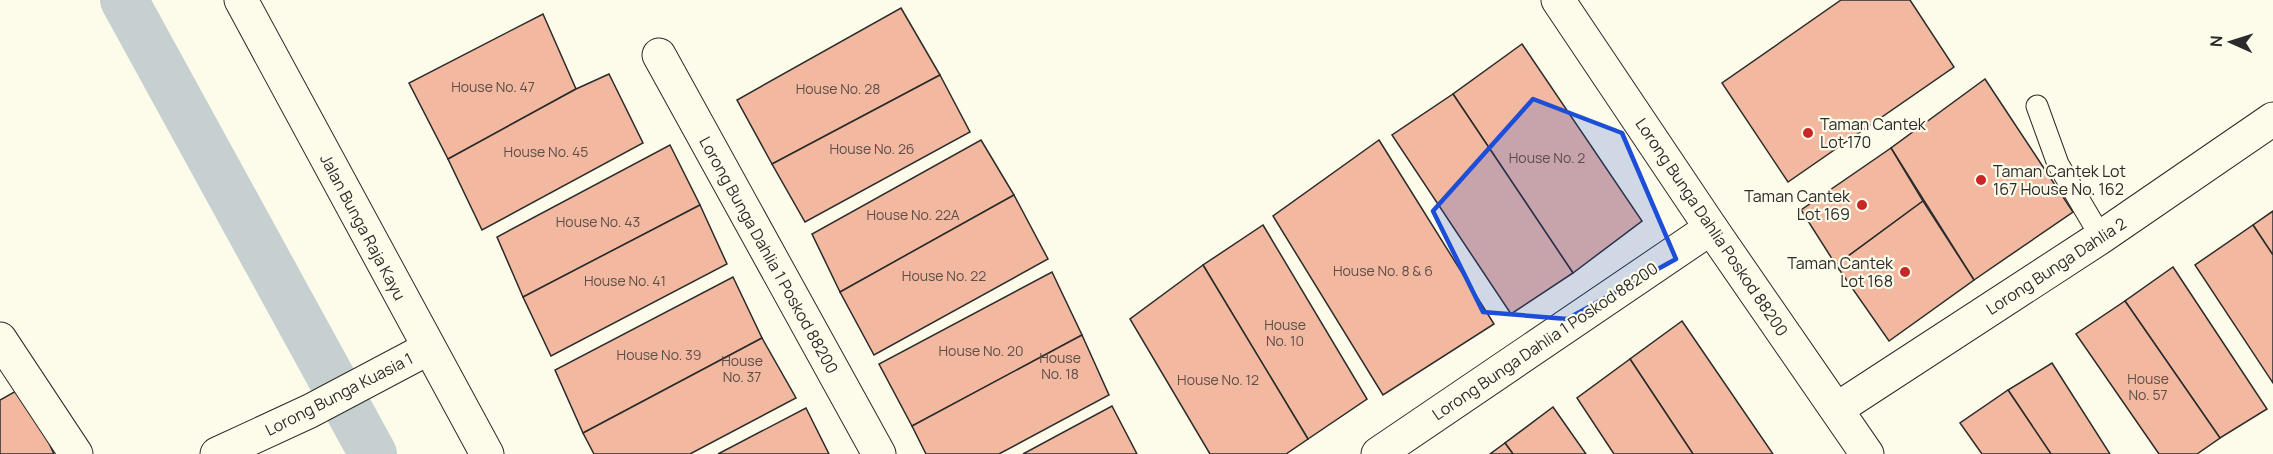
<svg xmlns="http://www.w3.org/2000/svg" width="2273" height="454" viewBox="0 0 2273 454" font-family="Manrope,sans-serif">
  <style>
    .lines { fill: none; stroke-linecap: round; stroke-linejoin: round }
    .canal { stroke: #c7d0d0; stroke-width: 48 }
    .building { fill: #f2b8a0; stroke: #2b2b2b; stroke-width: 1.5 }
    .service-casing { stroke: #2b2b2b; stroke-width: 23 }
    .minor-casing { stroke: #2b2b2b; stroke-width: 35 }
    .tertiary-casing { stroke: #2b2b2b; stroke-width: 35 }
    .service { stroke: #fdfbea; stroke-width: 21 }
    .minor { stroke: #fdfbea; stroke-width: 33 }
    .tertiary { stroke: #fdfbea; stroke-width: 33 }
    .marked { fill: #1d4ed8; fill-opacity: 0.2; stroke: #1d4ed8; stroke-width: 4.5; stroke-linejoin: round }
    .poi-dot { fill: #c62828; stroke: #fdfbea; stroke-width: 2 }
    .labels { text-anchor: middle; dominant-baseline: central; stroke-width: 4.5; stroke-linejoin: round; paint-order: stroke }
    .number-label { font-size: 14px; fill: #5d4e48 }
    .poi-label { font-size: 16px; fill: #2b2b2b; stroke: #fdfbea; text-anchor: start }
    .street-label { font-size: 16px; fill: #2b2b2b; stroke: #fdfbea }
  </style>
  <rect width="100%" height="100%" fill="#fdfbea"/>
  <g class="lines">
    <polyline class="canal" points="124,0 373,454"/>
  </g>
  <g class="building">
    <polygon points="1841,0 1910,0 1954,67 1788,182 1722,83"/>
    <polygon points="901,8 940,75 772,164 737,100"/>
    <polygon points="543,14 576,89 448,159 409,83"/>
    <polygon points="1522,44 1642,221 1573,273 1453,94"/>
    <polygon points="609,74 643,143 482,230 448,159 576,89"/>
    <polygon points="940,75 970,132 805,222 772,164"/>
    <polygon points="1985,79 2073,212 1974,280 1891,148"/>
    <polygon points="1453,94 1573,273 1511,314 1392,135"/>
    <polygon points="981,140 1014,195 840,292 812,234"/>
    <polygon points="1379,140 1494,324 1383,395 1273,216"/>
    <polygon points="670,145 700,205 523,297 497,237"/>
    <polygon points="1891,148 1923,201 1836,265 1801,210"/>
    <polygon points="1014,195 1048,259 874,355 840,292"/>
    <polygon points="1923,201 1974,280 1889,341 1836,265"/>
    <polygon points="700,205 727,264 551,356 523,297"/>
    <polygon points="2273,211 2273,255 2253,225"/>
    <polygon points="1263,225 1367,399 1308,439 1203,265"/>
    <polygon points="2253,225 2273,255 2273,383 2195,265"/>
    <polygon points="1203,265 1308,439 1286,454 1210,454 1130,319"/>
    <polygon points="2173,267 2267,409 2220,438 2125,301"/>
    <polygon points="1052,272 1082,335 912,426 879,364"/>
    <polygon points="733,277 762,338 583,433 555,370"/>
    <polygon points="2125,301 2220,438 2197,454 2159,454 2076,334"/>
    <polygon points="1682,321 1773,454 1693,454 1630,359"/>
    <polygon points="1082,335 1109,395 999,454 926,454 912,426"/>
    <polygon points="762,338 796,398 690,454 594,454 583,433"/>
    <polygon points="1630,359 1693,454 1614,454 1577,398"/>
    <polygon points="2052,363 2110,454 2051,454 2008,390"/>
    <polygon points="23,387 54,454 0,454 0,400"/>
    <polygon points="2008,390 2051,454 1982,454 1960,423"/>
    <polygon points="1112,406 1137,454 1023,454"/>
    <polygon points="1553,407 1586,454 1513,454 1505,443"/>
    <polygon points="806,408 829,454 718,454"/>
    <polygon points="1505,443 1513,454 1490,454"/>
  </g>
  <g class="lines">
    <defs>
      <polyline id="service" points="2037,106 2058,164 2101,237"/>
      <g id="minor">
        <polyline points="1558,0 1711,228 1867,454"/>
        <polyline points="659,55 879,454"/>
        <polyline points="0,339 76,454"/>
        <polyline points="1837,409 2101,237 2273,119"/>
        <polyline points="217,454 310,411 429,348"/>
        <polyline points="1378,454 1711,228"/>
      </g>
      <polyline id="tertiary" points="241,0 487,454"/>
    </defs>
    <use href="#service" class="service-casing"/>
    <use href="#minor" class="minor-casing"/>
    <use href="#tertiary" class="tertiary-casing"/>
    <use href="#service" class="service"/>
    <use href="#minor" class="minor"/>
    <use href="#tertiary" class="tertiary"/>
  </g>
  <path class="marked" d="M 1533,99 L 1622,133 L 1676,259 L 1567,319 L 1483,312 L 1433,211 Z"/>
  <g class="poi-dot">
    <circle cx="1808" cy="133" r="6"/>
    <circle cx="1981" cy="180" r="6"/>
    <circle cx="1862" cy="205" r="6"/>
    <circle cx="1905" cy="272" r="6"/>
  </g>
  <g class="labels">
    <g class="number-label">
      <text x="493" y="86">House No. 47</text>
      <text x="838" y="88">House No. 28</text>
      <text x="872" y="148">House No. 26</text>
      <text x="546" y="151">House No. 45</text>
      <text x="1547" y="157">House No. 2</text>
      <text x="913" y="214">House No. 22A</text>
      <text x="598" y="221">House No. 43</text>
      <text x="1383" y="270">House No. 8 &amp; 6</text>
      <text x="944" y="275">House No. 22</text>
      <text x="625" y="280">House No. 41</text>
      <text x="1285" y="324">House<tspan x="1285" dy="16">No. 10</tspan></text>
      <text x="981" y="350">House No. 20</text>
      <text x="659" y="354">House No. 39</text>
      <text x="1060" y="357">House<tspan x="1060" dy="16">No. 18</tspan></text>
      <text x="742" y="360">House<tspan x="742" dy="16">No. 37</tspan></text>
      <text x="2148" y="378">House<tspan x="2148" dy="16">No. 57</tspan></text>
      <text x="1218" y="379">House No. 12</text>
    </g>
    <g class="poi-label">
      <text x="1820" y="124">Taman Cantek<tspan x="1820" dy="18">Lot 170</tspan></text>
      <text x="1993" y="171">Taman Cantek Lot<tspan x="1993" dy="18">167 House No. 162</tspan></text>
      <text x="1850" y="196" text-anchor="end">Taman Cantek<tspan x="1850" dy="18">Lot 169</tspan></text>
      <text x="1893" y="263" text-anchor="end">Taman Cantek<tspan x="1893" dy="18">Lot 168</tspan></text>
    </g>
    <g class="street-label">
      <text transform="translate(363 227) rotate(62)">Jalan Bunga Raja Kayu</text>
      <text transform="translate(1712 227) rotate(56)">Lorong Bunga Dahlia Poskod 88200</text>
      <text transform="translate(769 255) rotate(61)">Lorong Bunga Dahlia 1 Poskod 88200</text>
      <text transform="translate(2056 266) rotate(-33)">Lorong Bunga Dahlia 2</text>
      <text transform="translate(1545 341) rotate(-34)">Lorong Bunga Dahlia 1 Poskod 88200</text>
      <text transform="translate(339 394) rotate(-27)">Lorong Bunga Kuasia 1</text>
    </g>
  </g>
  <g transform="translate(2231 42) rotate(273)" stroke="#fdfbea" stroke-width="4.5" paint-order="stroke">
  <path d="M0-4.5L10 22L0 15L-10 22Z" fill="#2b2b2b"/>
  <text y="-9" font-size="16" font-weight="bold" text-anchor="middle" fill="#2b2b2b">N</text>
  </g>
</svg>
